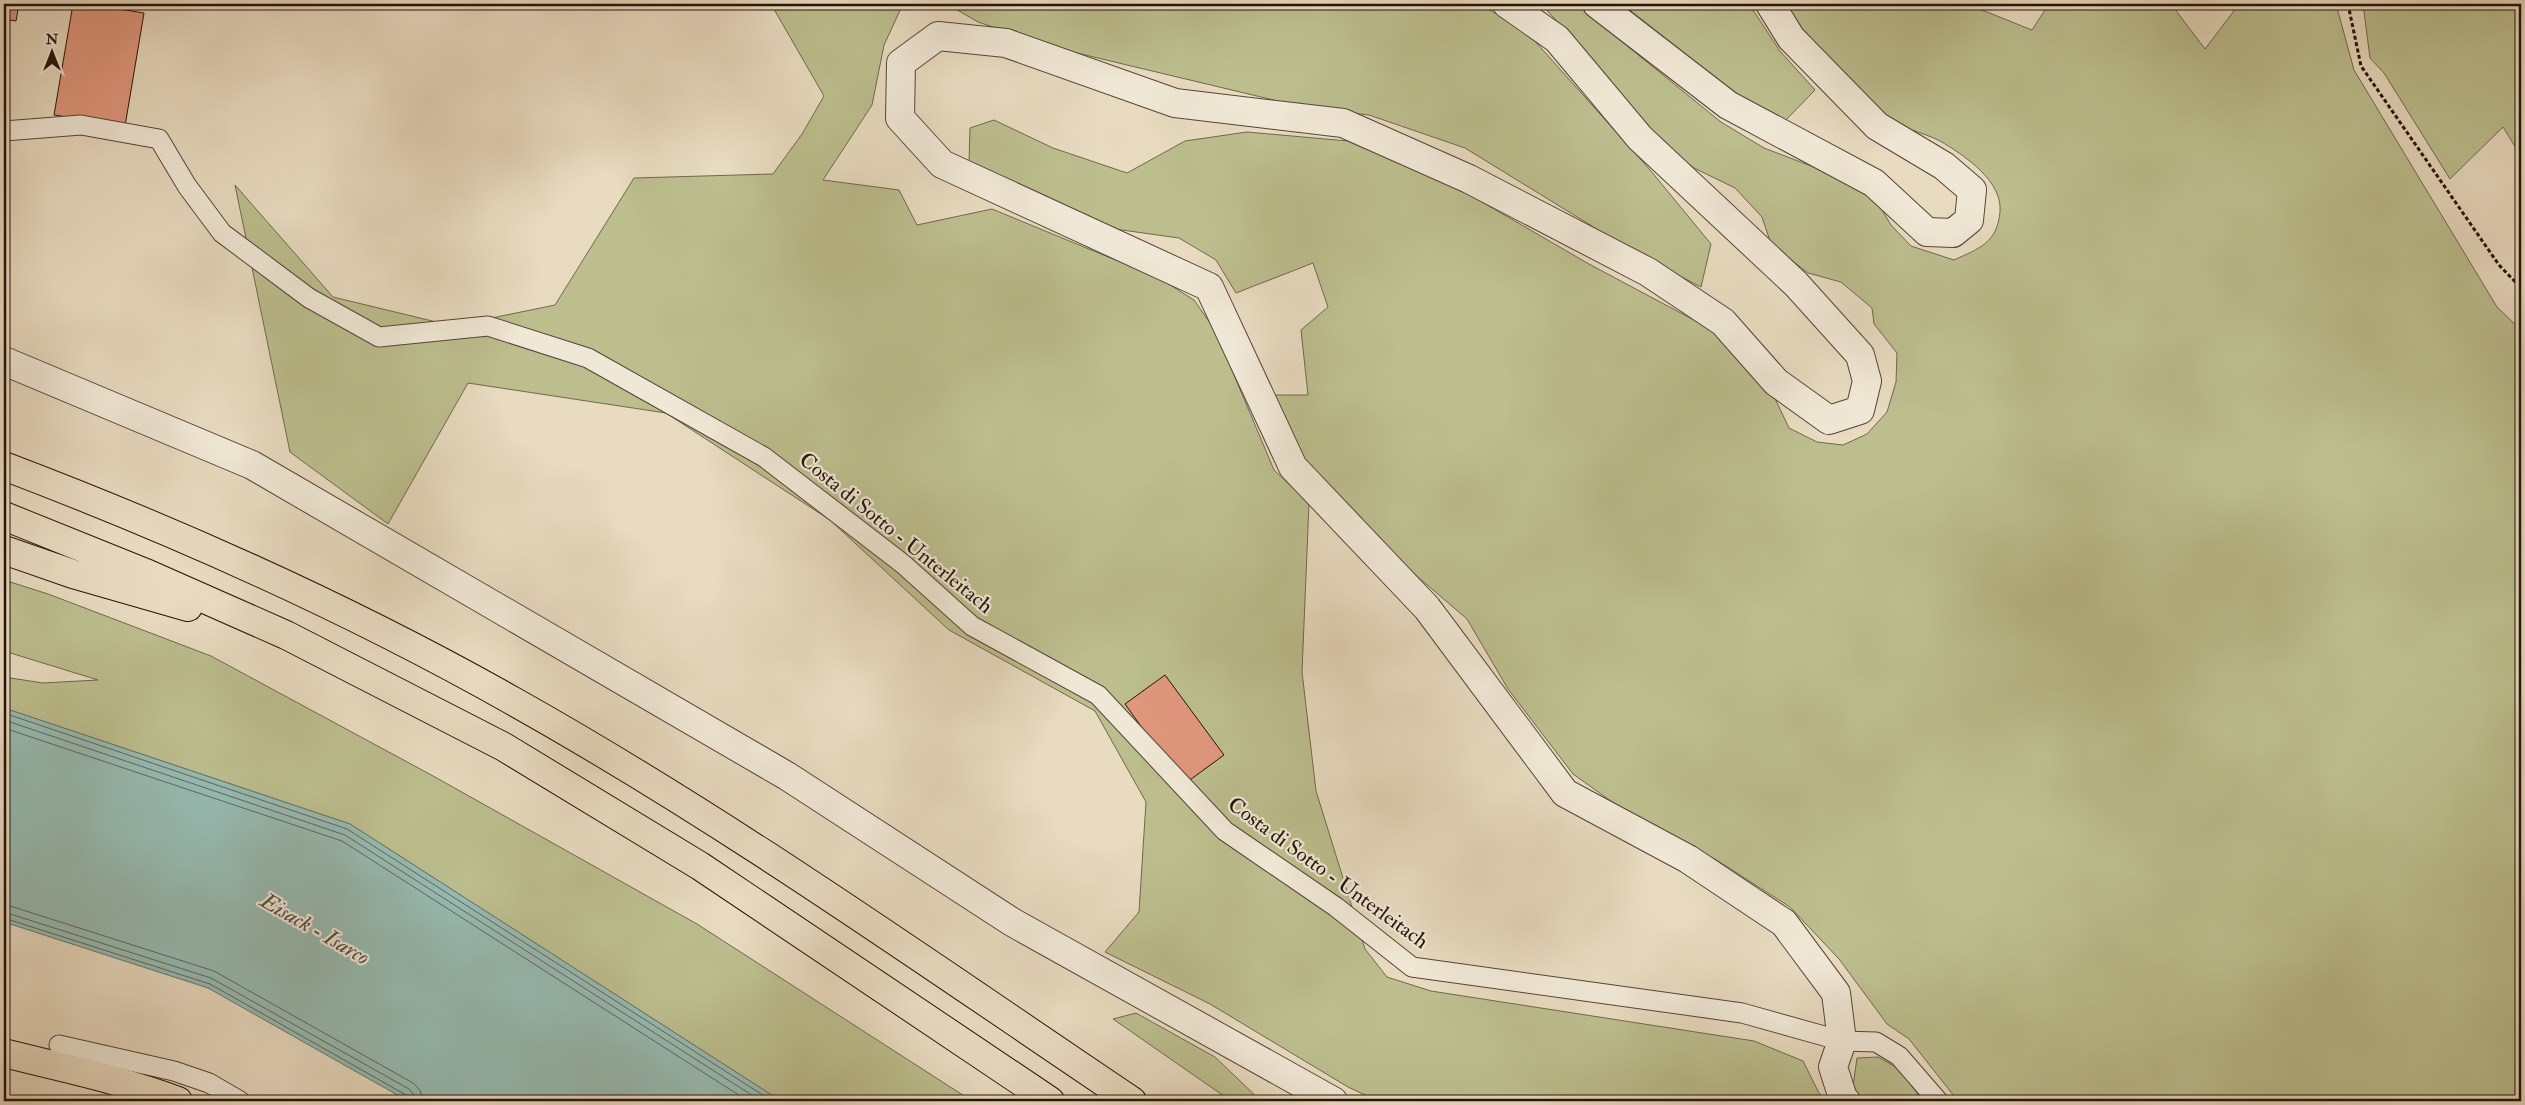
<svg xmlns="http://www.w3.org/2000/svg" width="2525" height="1105" viewBox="0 0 2525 1105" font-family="'IM FELL Double Pica',serif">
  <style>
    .green { fill: #bcbe8e; stroke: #70684c }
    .water { fill: #97bbb2; stroke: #69776e }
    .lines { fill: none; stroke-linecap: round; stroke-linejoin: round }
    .shore { stroke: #5e665e; stroke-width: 1 }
    .building { fill: #e0977d; stroke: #251209 }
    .lane-casing { stroke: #564437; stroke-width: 21 }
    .street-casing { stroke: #564437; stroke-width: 30 }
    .highway-casing { stroke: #251209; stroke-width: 30 }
    .path { stroke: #251209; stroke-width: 3; stroke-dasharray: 4 2.5; stroke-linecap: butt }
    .lane { stroke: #f0e8d6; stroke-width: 19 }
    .street { stroke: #f0e8d6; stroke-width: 28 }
    .highway { stroke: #e8dbc0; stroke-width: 28 }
    .labels { text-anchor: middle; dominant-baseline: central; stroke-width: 4.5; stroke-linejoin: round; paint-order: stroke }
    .street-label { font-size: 21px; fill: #251209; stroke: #f0e8d6 }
    .water-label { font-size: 22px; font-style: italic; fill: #4d4d44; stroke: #f0e8d6 }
  </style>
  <rect width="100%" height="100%" fill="#e8dbc0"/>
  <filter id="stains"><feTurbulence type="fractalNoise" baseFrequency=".004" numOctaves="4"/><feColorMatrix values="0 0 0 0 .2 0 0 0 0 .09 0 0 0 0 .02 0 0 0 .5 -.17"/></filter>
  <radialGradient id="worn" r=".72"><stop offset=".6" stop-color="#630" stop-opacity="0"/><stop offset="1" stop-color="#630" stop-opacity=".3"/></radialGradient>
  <g class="green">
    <polygon points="771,4 903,4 884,45 872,105 823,180 899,190 917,225 992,209 1159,278 1194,300 1215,330 1274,470 1309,503 1302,672 1316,791 1365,949 1387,977 1431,991 1754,1041 1803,1061 1819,1093 1827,1101 1378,1101 1348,1087 1210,1004 1105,952 1139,912 1146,802 1095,711 949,630 830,520 666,413 468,383 388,524 290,452 235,185 333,297 453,326 555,305 634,178 773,174 802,134 824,96"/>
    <polygon points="947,4 1479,4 1525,30 1651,171 1711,244 1701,287 1639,255 1465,148 1369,115 1307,108 1056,48 978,22"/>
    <path d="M 1549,4 L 1579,4 L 1594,19 L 1721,122 L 1764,148 L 1840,177 L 1873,195 L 1891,225 L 1911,246 L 1954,260 C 1980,248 1997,243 2000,212 C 2003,181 1964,155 1940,141 C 1923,132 1895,127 1881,115 C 1845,84 1811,43 1784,4 L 1967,4 L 2032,30 L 2049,4 L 2171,4 L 2205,49 L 2239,4 L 2336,4 L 2354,70 L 2497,307 L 2521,330 L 2521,1101 L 1958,1101 L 1909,1039 L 1887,1024 L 1839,959 L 1790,907 L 1718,861 L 1622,809 L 1573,774 L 1508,689 L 1467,619 L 1383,547 L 1297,457 L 1272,395 L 1308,395 L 1301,330 L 1328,307 L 1313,263 L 1236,293 L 1216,260 L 1179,238 L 1115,229 L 969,163 L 970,128 L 994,120 L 1053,148 L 1127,173 L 1185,141 L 1247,132 L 1348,141 L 1463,191 L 1589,264 L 1722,335 L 1769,386 L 1789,428 L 1817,442 L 1843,445 L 1867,434 L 1887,412 L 1896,382 L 1897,353 L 1874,324 L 1872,308 L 1841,282 L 1808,273 L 1771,244 L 1762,217 L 1735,188 L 1694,168 L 1644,130 L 1573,39 L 1544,7 Z"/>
    <polygon points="1622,4 1749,4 1780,51 1815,90 1785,121 1746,101"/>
    <polygon points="2363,4 2521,4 2521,156 2503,127 2450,179 2384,73 2370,58"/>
    <polygon points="4,580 48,594 211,656 435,777 697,924 972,1101 781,1101 350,824 4,708 4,677 43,683 98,680 4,651"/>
    <polygon points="1136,1013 1215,1057 1261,1101 1231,1101 1113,1019"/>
    <polygon points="1878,1057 1899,1069 1923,1101 1863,1101 1853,1086 1857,1058"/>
  </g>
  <polygon class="water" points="4,708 350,824 781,1101 408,1101 208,988 4,922"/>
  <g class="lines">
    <g class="shore">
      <polyline points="4,713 347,829 772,1101"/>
      <polyline points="4,720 345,835 761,1101"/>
      <polyline points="4,728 342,841 748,1101"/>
      <polyline points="4,904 214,971 413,1083 420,1090 423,1101"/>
      <polyline points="4,912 211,978 409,1089 414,1095 415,1101"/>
      <polyline points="4,918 210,984 406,1095 409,1101"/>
    </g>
  </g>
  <g class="building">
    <polygon points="4,4 19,4 16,21 4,19"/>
    <polygon points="73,4 88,4 144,13 125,126 54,115"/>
    <polygon points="1165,675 1224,755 1183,785 1125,704"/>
  </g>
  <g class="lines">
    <defs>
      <g id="lane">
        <polyline points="4,131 81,125 159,139 187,186 222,233 309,298 379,337 488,326 588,358 764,457 903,564 972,626 1098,695 1225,831 1336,907 1412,967 1742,1013 1842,1041 1876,1042 1899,1056 1938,1101"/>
        <polyline points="59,1045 174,1071 209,1083 240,1101"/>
      </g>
      <g id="street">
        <polyline points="1507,4 1557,39 1640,138 1796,284 1860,355 1867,381 1860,410 1829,420 1776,382 1723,322 1648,272 1469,179 1343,123 1175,103 1006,43 938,36 901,63 900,118 942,164 1209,287 1293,467 1427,608 1565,793 1688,859 1784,923 1836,993 1842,1041 1833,1067 1843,1098 1846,1101"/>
        <polyline points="1597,4 1728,105 1874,183 1927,232 1953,233 1969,220 1972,190 1944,166 1877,126 1791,38 1770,4"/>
        <polyline points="4,361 252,465 787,776 1012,922 1333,1101"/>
      </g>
      <g id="highway">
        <path d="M 4,466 C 178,532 350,609 513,701 C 727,821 928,964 1132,1101"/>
        <polyline points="4,516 148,574 286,635 504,747 700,866 1050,1101"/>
        <polyline points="4,550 73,574 188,607"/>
        <path d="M 4,1053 C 63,1068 122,1080 178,1101"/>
      </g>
    </defs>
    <use href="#lane" class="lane-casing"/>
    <use href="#street" class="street-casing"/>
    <use href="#highway" class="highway-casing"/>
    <polyline class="path" points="2348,4 2361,66 2499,265 2521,288"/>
    <use href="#lane" class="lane"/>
    <use href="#street" class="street"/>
    <use href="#highway" class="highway"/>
  </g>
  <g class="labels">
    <g class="street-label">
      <text transform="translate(896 533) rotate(39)">Costa di Sotto - Unterleitach</text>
      <text transform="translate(1328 873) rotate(36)">Costa di Sotto - Unterleitach</text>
    </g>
    <g class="water-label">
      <text transform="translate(315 929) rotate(30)">Eisack - Isarco</text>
    </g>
  </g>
  <rect width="2525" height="1105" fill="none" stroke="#e8dbc0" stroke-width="20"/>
  <rect x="5" y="5" width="2515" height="1095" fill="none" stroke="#251209" stroke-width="2.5"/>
  <rect x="10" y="10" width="2505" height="1085" fill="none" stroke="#251209"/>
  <g transform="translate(52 52)" stroke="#f0e8d6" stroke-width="4" paint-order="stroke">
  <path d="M0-4L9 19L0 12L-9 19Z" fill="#251209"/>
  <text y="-8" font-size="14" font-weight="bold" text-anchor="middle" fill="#251209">N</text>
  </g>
  <rect width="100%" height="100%" filter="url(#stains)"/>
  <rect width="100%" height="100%" fill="url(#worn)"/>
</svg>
